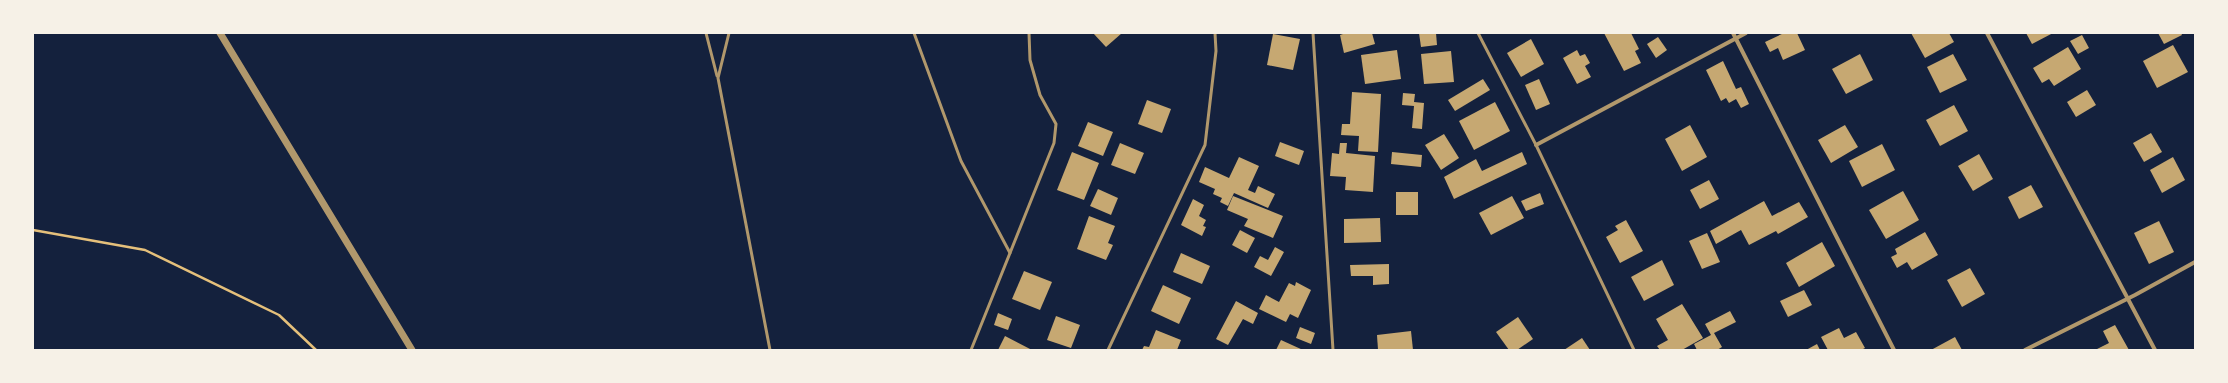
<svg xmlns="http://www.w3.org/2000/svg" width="2228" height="383" viewBox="0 0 2228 383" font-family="Barlow,sans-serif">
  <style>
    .building { fill: #c6a872 }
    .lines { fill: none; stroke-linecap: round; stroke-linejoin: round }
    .path { stroke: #e5c07b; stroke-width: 2.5 }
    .service { stroke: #b1986c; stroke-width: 3 }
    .minor { stroke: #b1986c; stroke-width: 4 }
    .tertiary { stroke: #b1986c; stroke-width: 7 }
  </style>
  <rect width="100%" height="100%" fill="#14213d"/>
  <g class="building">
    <polygon points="1093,33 1122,33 1106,47"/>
    <polygon points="1346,33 1372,33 1375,44 1344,53 1340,35"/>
    <polygon points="1419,33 1436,33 1437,45 1421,47"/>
    <polygon points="1604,33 1631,33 1639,49 1635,51 1641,63 1624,71"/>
    <polygon points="1784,33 1797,33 1805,50 1783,60 1778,48 1770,52 1765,42"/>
    <polygon points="1911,33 1949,33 1954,42 1925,58"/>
    <polygon points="2026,33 2053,33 2032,44"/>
    <polygon points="2158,33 2181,33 2182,35 2164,44"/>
    <polygon points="1273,34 1300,39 1293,70 1267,65"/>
    <polygon points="2082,35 2089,48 2078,54 2070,41"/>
    <polygon points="1658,37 1667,50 1656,58 1647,44"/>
    <polygon points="1531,39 1544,64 1521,77 1507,53"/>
    <polygon points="2173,45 2188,72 2157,88 2143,61"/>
    <polygon points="2068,47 2081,69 2054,86 2049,79 2042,83 2033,68"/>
    <polygon points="1397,50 1401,79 1365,84 1361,55"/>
    <polygon points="1577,50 1580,56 1585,54 1590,63 1585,66 1591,77 1577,84 1563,58"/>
    <polygon points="1451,51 1454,82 1424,84 1421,54"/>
    <polygon points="1860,54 1873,80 1846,94 1832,69"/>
    <polygon points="1953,54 1967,80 1940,93 1927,67"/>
    <polygon points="1723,61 1736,89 1741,87 1749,104 1741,108 1736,99 1729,103 1726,98 1721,101 1706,70"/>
    <polygon points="1483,79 1490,90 1455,111 1448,100"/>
    <polygon points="1539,79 1550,104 1536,110 1525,85"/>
    <polygon points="2087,90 2096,105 2076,117 2067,102"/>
    <polygon points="1352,92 1381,94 1378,152 1358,151 1359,136 1341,135 1342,124 1350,124"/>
    <polygon points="1403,93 1415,94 1414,102 1424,103 1422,129 1412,128 1414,106 1402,105"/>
    <polygon points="1147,100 1171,109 1162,133 1138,124"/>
    <polygon points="1495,102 1510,131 1474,150 1459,121"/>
    <polygon points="1954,105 1968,131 1940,146 1926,120"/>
    <polygon points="1088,122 1113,132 1103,156 1078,146"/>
    <polygon points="1690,125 1707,157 1682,171 1665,139"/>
    <polygon points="1845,125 1858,147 1831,163 1818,140"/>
    <polygon points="2151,133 2162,152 2144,162 2133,143"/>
    <polygon points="1444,134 1459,158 1441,170 1425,145"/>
    <polygon points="1280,142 1304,151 1299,165 1275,156"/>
    <polygon points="1120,143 1144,153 1135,174 1111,165"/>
    <polygon points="1340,143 1347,143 1346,153 1375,156 1373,192 1345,190 1346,177 1330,176 1332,153 1339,154"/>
    <polygon points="1882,144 1895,170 1862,187 1849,161"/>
    <polygon points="1072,152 1099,163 1084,200 1057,190"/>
    <polygon points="1392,152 1422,155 1421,167 1391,164"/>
    <polygon points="1522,152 1527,164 1454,199 1444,177 1476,159 1482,171"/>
    <polygon points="1979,154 1993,179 1973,191 1958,166"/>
    <polygon points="1239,157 1259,166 1248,190 1255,193 1258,186 1275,194 1268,208 1234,193 1228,206 1220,202 1222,198 1213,194 1215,189 1199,182 1205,167 1229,178"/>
    <polygon points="2173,157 2185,180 2162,193 2150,170"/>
    <polygon points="1709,180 1719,199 1700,209 1690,190"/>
    <polygon points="2031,185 2043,207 2019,219 2008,197"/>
    <polygon points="1098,189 1118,198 1111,215 1090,206"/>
    <polygon points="1903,191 1919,220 1886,239 1869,210"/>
    <rect x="1396" y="192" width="22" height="23"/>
    <polygon points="1540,193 1544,204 1526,211 1521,201"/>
    <polygon points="1233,196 1283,216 1273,238 1244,226 1248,219 1227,210"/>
    <polygon points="1512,196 1524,218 1491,235 1479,213"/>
    <polygon points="1193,199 1204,205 1199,216 1206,220 1203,226 1206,227 1202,236 1181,225"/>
    <polygon points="1764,201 1772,216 1799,202 1808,217 1778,234 1776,231 1749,245 1741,230 1716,244 1710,231"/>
    <polygon points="1089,216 1115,226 1108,243 1113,245 1106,260 1077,249"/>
    <polygon points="1380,218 1381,242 1344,243 1344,219"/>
    <polygon points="1626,220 1643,251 1620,263 1606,237 1618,230 1615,226"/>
    <polygon points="2159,221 2174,252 2149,264 2134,233"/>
    <polygon points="1240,230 1255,238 1247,253 1232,245"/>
    <polygon points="1925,232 1938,255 1912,270 1907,262 1897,268 1891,257 1897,254 1895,249"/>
    <polygon points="1707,233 1720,262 1702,269 1689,241"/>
    <polygon points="1822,242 1835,266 1799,287 1786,263"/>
    <polygon points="1275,247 1284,252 1271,276 1254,267 1260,256 1268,260"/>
    <polygon points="1181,253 1210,266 1202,284 1173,272"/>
    <polygon points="1662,260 1674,285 1644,301 1631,277"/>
    <polygon points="1389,264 1389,284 1373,285 1373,276 1351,276 1350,265"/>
    <polygon points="1970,268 1985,294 1962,307 1947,280"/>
    <polygon points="1024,271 1052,282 1040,310 1012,299"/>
    <polygon points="1296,282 1311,290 1298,318 1290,314 1286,322 1259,309 1266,295 1279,302 1289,283 1295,286"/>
    <polygon points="1163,285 1191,298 1179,324 1151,311"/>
    <polygon points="1804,290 1812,305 1788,317 1780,301"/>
    <polygon points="1236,301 1258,313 1253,324 1243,319 1228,345 1216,339"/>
    <polygon points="1682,304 1703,338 1682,350 1660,350 1657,346 1668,340 1656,319"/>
    <polygon points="1730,311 1736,322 1714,333 1722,347 1717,350 1697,350 1694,344 1711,335 1705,324"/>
    <polygon points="998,313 1012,319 1008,330 994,325"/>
    <polygon points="1056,316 1080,325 1071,348 1047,340"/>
    <polygon points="1518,317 1533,339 1517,350 1509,350 1496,332"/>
    <polygon points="2115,325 2129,350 2095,350 2109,343 2103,331"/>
    <polygon points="1300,327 1315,333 1311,344 1296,338"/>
    <polygon points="1839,328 1844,338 1856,332 1865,348 1861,350 1828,350 1821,337"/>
    <polygon points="1156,330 1181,340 1177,350 1142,350 1144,346 1149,347"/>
    <polygon points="1411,331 1413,350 1378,350 1377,335"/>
    <polygon points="1005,336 1032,350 998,350"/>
    <polygon points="1955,337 1962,350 1931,350"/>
    <polygon points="1582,338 1590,350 1564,350"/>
    <polygon points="1281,340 1303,350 1276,350"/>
    <polygon points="1817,344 1820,350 1806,350"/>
  </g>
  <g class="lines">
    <polyline class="path" points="33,230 145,250 279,315 316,350"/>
    <g class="service">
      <polyline points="706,33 717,76"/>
      <polyline points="729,33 718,78 770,350"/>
      <polyline points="914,33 961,161 1010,253 971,350"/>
      <polyline points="1313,33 1333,350"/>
      <polyline points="1478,33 1536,145 1634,350"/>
      <polyline points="1010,253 1054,143 1056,124 1040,95 1030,60 1029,33"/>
      <polyline points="1108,350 1205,145 1216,51 1215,33"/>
    </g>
    <g class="minor">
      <polyline points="1733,33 1894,350"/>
      <polyline points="1987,33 2155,350"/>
      <polyline points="1536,145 1746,33"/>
      <polyline points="2025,350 2135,295 2195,262"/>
    </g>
    <polyline class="tertiary" points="220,33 412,350"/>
  </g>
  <rect width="2228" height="383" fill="none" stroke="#f6f1e7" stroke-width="68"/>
</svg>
